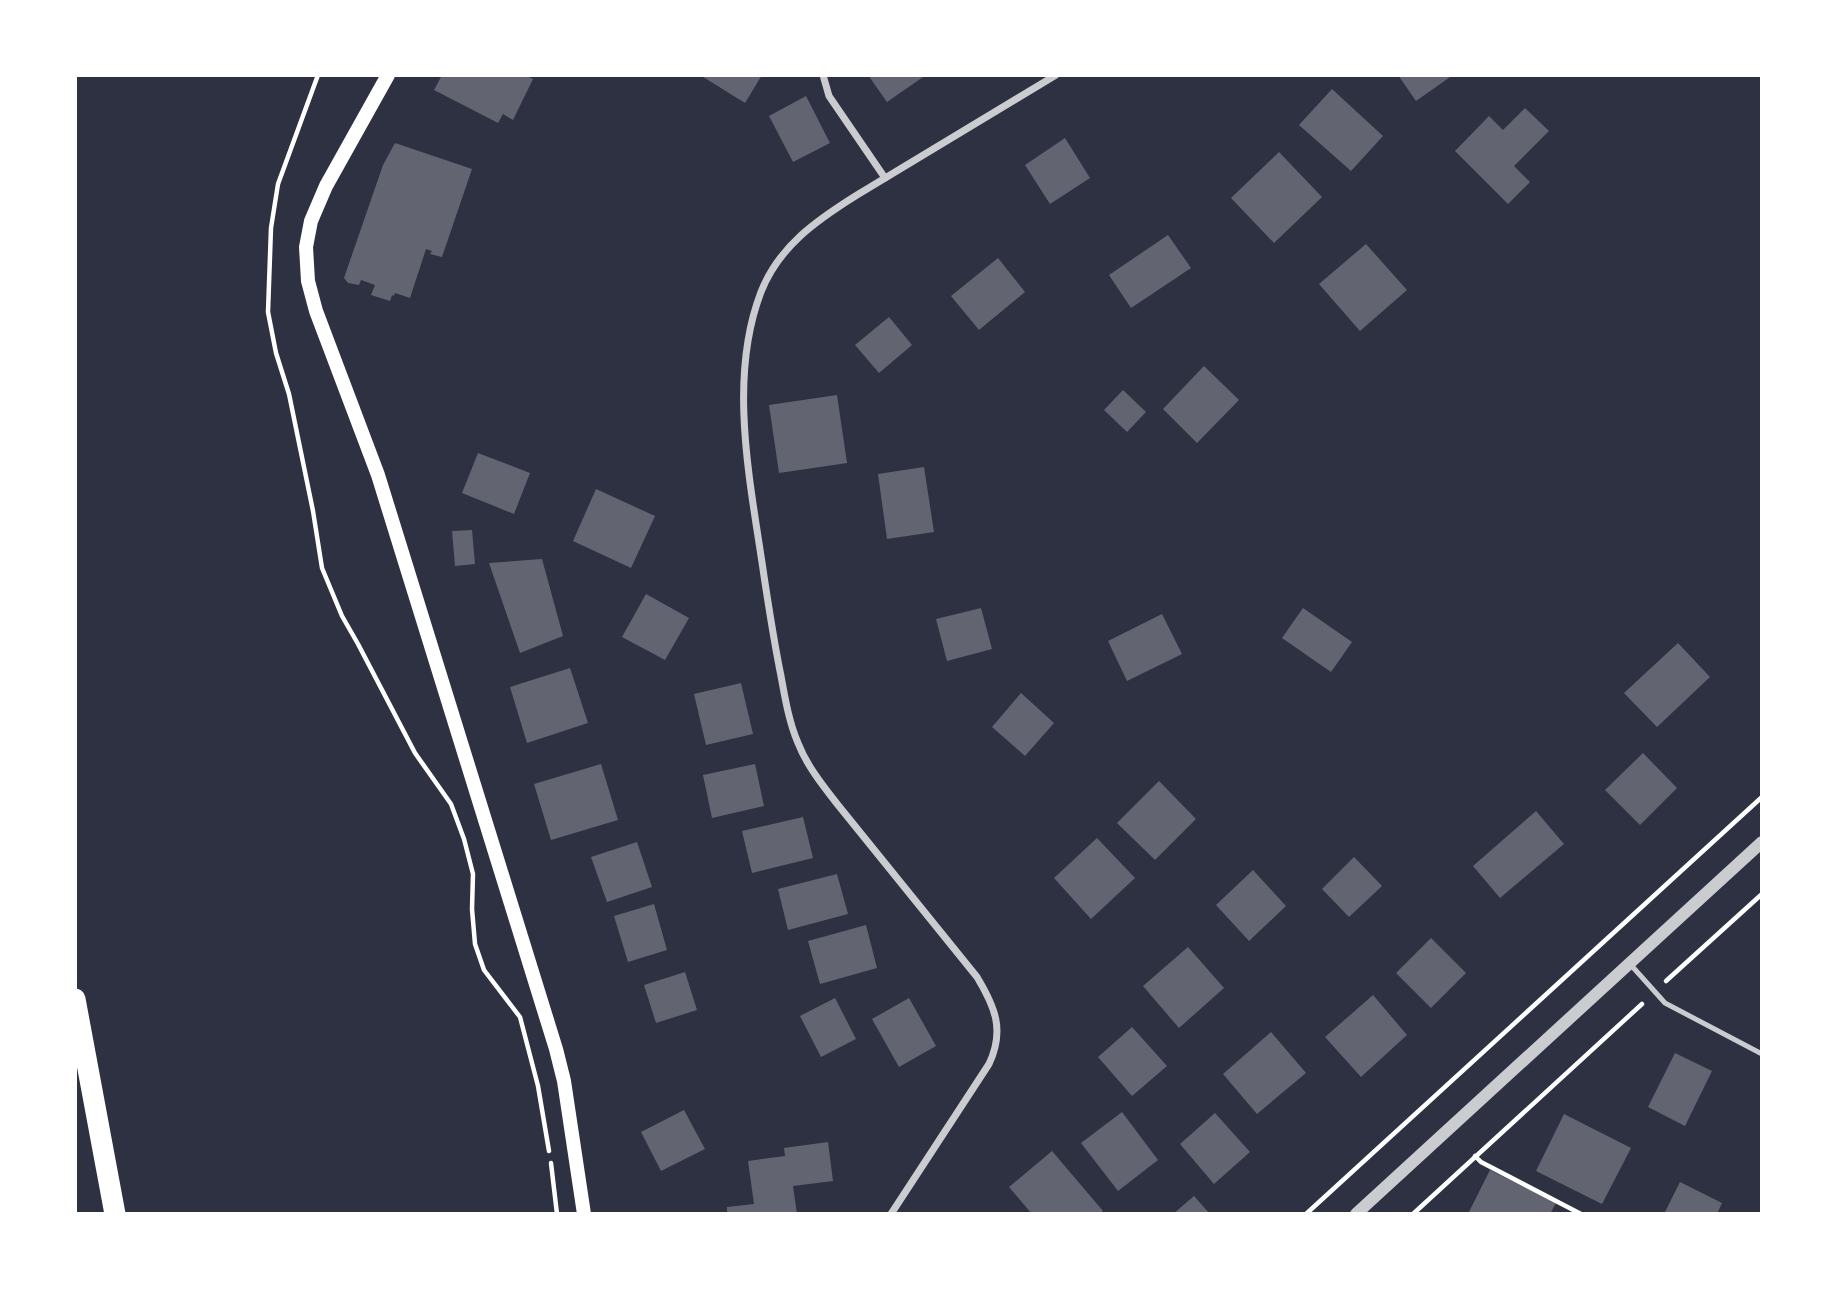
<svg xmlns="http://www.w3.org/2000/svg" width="1837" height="1289" viewBox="0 0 1837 1289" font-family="Poppins,sans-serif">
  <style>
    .building { fill: #626471 }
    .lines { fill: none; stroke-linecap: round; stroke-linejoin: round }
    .path { stroke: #fff; stroke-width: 4.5 }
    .service { stroke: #caccd0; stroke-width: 5 }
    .minor { stroke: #caccd0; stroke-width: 7 }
    .tertiary { stroke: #caccd0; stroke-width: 12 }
    .secondary { stroke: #fff; stroke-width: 14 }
    .motorway { stroke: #fff; stroke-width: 21 }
  </style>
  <rect width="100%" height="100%" fill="#2d3142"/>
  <g class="building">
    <polygon points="442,75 525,75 533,79 513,120 503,114 498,123 434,90"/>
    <polygon points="700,75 762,75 745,103"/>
    <polygon points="868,75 921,75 923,77 887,102"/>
    <polygon points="1398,75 1453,75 1416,101"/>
    <polygon points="1332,89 1383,136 1351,171 1299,125"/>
    <polygon points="806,96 830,143 793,162 769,116"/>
    <polygon points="1525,108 1549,131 1514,166 1530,182 1508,204 1455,151 1489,116 1503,130"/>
    <polygon points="1065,138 1090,178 1050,204 1025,165"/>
    <polygon points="395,143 472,169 442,257 430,254 432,251 426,249 410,298 395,293 394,296 392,295 390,301 371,295 375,285 361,280 359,285 348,283 344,278 383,165"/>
    <polygon points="1279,152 1322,197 1274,243 1231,198"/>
    <polygon points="1168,235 1191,268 1131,308 1109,275"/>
    <polygon points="1366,244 1407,290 1360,331 1319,284"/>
    <polygon points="998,258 1025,292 979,330 951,296"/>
    <polygon points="889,317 912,345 879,373 855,345"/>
    <polygon points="1204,366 1239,400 1197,443 1163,409"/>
    <polygon points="1123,390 1146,412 1127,432 1104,410"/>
    <polygon points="837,395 847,463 779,473 769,405"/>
    <polygon points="478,453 530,473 514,514 462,493"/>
    <polygon points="924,467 934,532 887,539 878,474"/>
    <polygon points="596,489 655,516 631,568 573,541"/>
    <polygon points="472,530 475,564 455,566 452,531"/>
    <polygon points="542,559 563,636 520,653 489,563"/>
    <polygon points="646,594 689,618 665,660 622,637"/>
    <polygon points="981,608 992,649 947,661 936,619"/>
    <polygon points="1303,608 1352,642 1331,672 1282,638"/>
    <polygon points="1162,614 1182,654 1127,681 1108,641"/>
    <polygon points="1678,643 1710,677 1657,727 1624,693"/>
    <polygon points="570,668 588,723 527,743 510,687"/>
    <polygon points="741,683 753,734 706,745 694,694"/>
    <polygon points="1021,693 1054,723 1025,756 992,727"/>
    <polygon points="1643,753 1677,788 1640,825 1605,790"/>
    <polygon points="601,764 618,820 551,840 534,784"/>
    <polygon points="755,764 764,806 712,818 703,775"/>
    <polygon points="1159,781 1196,819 1155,860 1117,823"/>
    <polygon points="1536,811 1564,844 1500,898 1473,866"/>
    <polygon points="803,817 813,858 752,873 742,831"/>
    <polygon points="1097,838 1135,878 1091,919 1054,878"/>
    <polygon points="637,842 652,887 607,902 591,857"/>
    <polygon points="1354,857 1382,886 1349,917 1322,889"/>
    <polygon points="1253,870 1286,906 1249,941 1216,905"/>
    <polygon points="837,874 848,914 788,930 778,889"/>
    <polygon points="654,904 667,950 628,962 614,916"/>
    <polygon points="866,925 877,968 820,984 808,941"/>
    <polygon points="1431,938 1466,973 1431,1008 1396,973"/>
    <polygon points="1188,947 1224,988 1179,1028 1143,986"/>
    <polygon points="685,972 697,1010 656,1023 644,985"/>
    <polygon points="1373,995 1407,1035 1361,1077 1325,1037"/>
    <polygon points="835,998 856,1039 821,1057 800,1016"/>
    <polygon points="909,998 936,1046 899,1067 872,1019"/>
    <polygon points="1132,1027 1167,1066 1132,1096 1098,1057"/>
    <polygon points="1271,1032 1306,1073 1257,1114 1223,1074"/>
    <polygon points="1675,1053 1712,1071 1685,1126 1648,1107"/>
    <polygon points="684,1110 705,1149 661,1171 641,1132"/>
    <polygon points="1122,1112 1158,1160 1118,1191 1081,1143"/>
    <polygon points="1215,1113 1250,1152 1214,1184 1180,1144"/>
    <polygon points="1564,1114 1631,1148 1602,1204 1536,1171"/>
    <polygon points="828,1142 833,1181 793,1186 797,1214 727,1214 727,1207 754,1204 748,1161 785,1156 784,1148"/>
    <polygon points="1052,1151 1103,1211 1099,1214 1032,1214 1009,1187"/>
    <polygon points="1490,1170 1556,1203 1550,1214 1468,1214"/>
    <polygon points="1680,1182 1722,1203 1717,1214 1664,1214"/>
    <polygon points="1194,1196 1210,1214 1173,1214"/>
  </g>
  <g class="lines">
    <g class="path">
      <polyline points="318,75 278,184 271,228 268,312 276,353 289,394 313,511 322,568 342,616 358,644 415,753 451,804 464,839 473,874 472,909 475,944 484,970 520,1017 538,1086 549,1151"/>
      <polyline points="1666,981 1762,894"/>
      <polyline points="1475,1156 1481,1162 1581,1214"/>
      <polyline points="551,1163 557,1214"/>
      <polyline points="1306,1214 1762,797"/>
      <polyline points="1413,1214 1642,1004"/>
    </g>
    <polyline class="service" points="1630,964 1665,1003 1762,1054"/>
    <g class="minor">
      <polyline points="823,75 829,96 885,178"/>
      <path d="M 891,1214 L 989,1064 C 1005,1030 995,1007 977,977 L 838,805 C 823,786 807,766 798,743 C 789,722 785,698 781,676 C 774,642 769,609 764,576 C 751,485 727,380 761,292 C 779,246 817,220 857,195 L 1056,75"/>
    </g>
    <polyline class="tertiary" points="1356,1214 1762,842"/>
    <polyline class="secondary" points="388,75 326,186 311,221 306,247 308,281 316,311 378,475 556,1049 564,1081 584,1214"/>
    <polyline class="motorway" points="75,999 115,1214"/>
  </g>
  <rect width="1837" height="1289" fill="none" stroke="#ffffff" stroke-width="154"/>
</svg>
